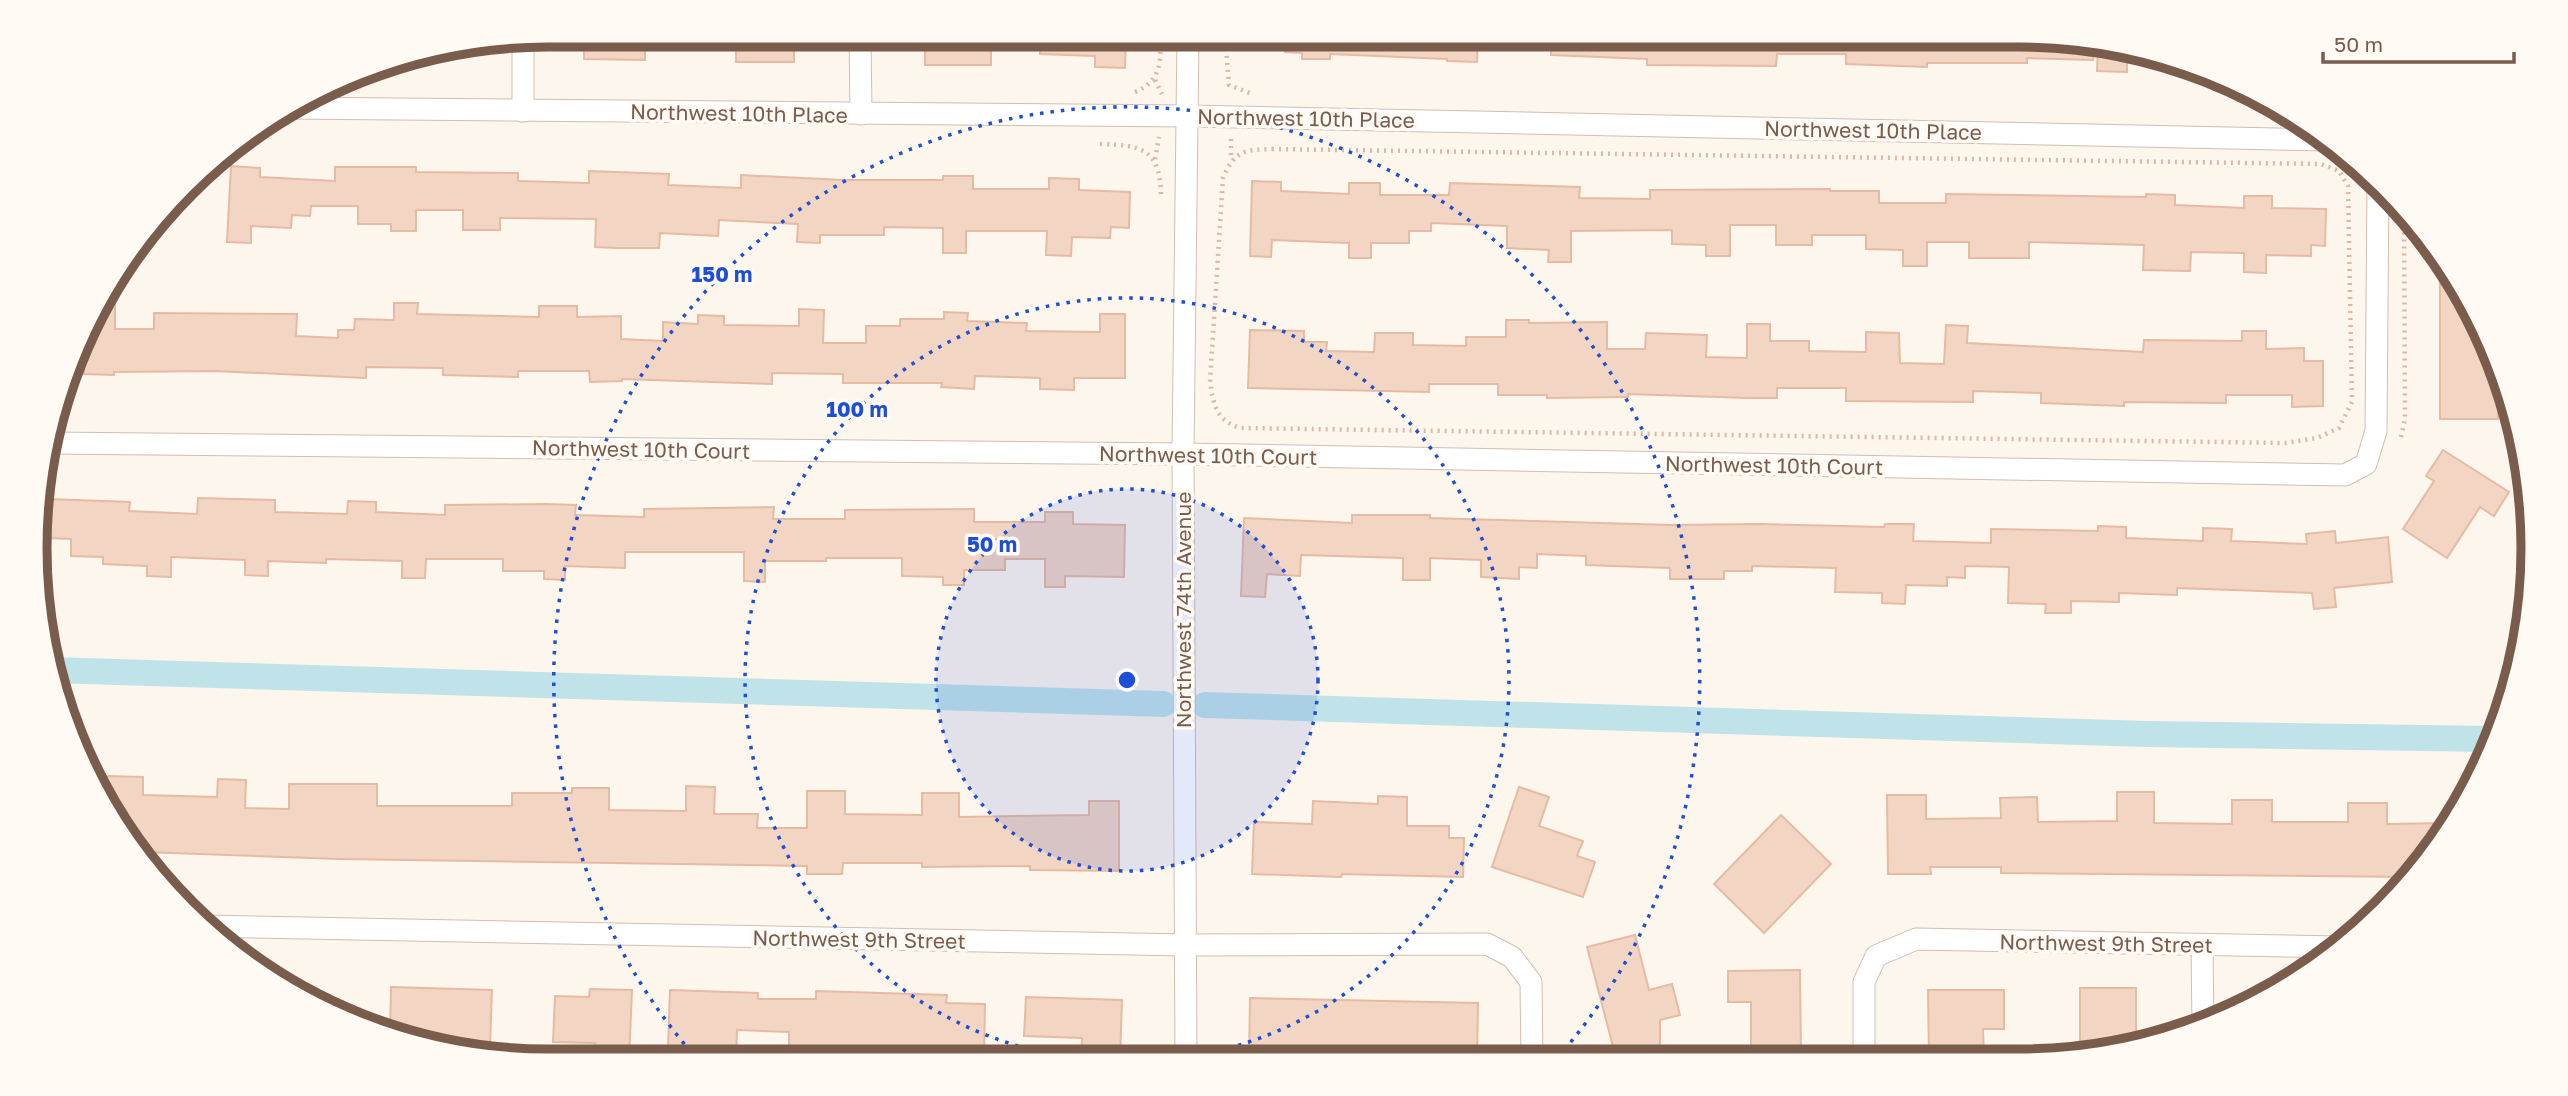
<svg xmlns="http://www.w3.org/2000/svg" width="2568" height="1096" viewBox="0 0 2568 1096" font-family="'Golos Text',sans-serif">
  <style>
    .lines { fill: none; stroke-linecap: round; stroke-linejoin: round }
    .canal { stroke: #bfe3e8; stroke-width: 26 }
    .building { fill: #f3d5c3; stroke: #e6bba3; stroke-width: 2 }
    .minor-casing { stroke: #d1beb0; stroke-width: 23 }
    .path { stroke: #d9b8a5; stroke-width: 4.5; stroke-dasharray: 2 5; stroke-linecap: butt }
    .minor { stroke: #fff; stroke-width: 21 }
    .ring { fill: none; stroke: #1d4ed8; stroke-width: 3.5; stroke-dasharray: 3.5 7 }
    .labels { text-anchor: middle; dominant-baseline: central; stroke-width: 7; stroke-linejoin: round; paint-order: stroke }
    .street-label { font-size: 21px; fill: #7a5c4d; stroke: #fffaf3 }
    .rim { fill: none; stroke: #7a5c4d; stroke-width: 9 }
    .centre { fill: #1d4ed8; stroke: #fffaf3; stroke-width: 3.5 }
    .ring-label { font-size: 21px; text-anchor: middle; font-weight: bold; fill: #1d4ed8; stroke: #fffaf3; stroke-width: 7; stroke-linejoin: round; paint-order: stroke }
  </style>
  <rect width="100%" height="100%" fill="#fdf6ec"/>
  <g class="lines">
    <g class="canal">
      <polyline points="52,670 1163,704"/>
      <polyline points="1205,705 2147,734 2492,739"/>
    </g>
  </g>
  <g class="building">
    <polygon points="584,35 645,35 645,60 584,59"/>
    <rect x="736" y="35" width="58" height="27"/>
    <polygon points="925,35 974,35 974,41 991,40 991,65 925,65"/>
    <polygon points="1041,35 1126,35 1125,68 1095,67 1095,56 1040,54"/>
    <polygon points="1285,35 1478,35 1477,62 1447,61 1447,59 1330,54 1330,59 1302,59 1302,53 1285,52"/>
    <polygon points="1551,35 2020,35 2094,47 2093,60 2027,58 2027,63 1927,63 1927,67 1846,64 1846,54 1777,54 1776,66 1647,65 1647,59 1551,55"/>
    <polygon points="2098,48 2127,53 2127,72 2097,71"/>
    <polygon points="231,166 260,168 260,177 335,181 335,167 416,167 416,172 518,173 518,181 589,183 589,171 669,174 668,185 741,188 741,175 843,180 943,180 943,176 973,176 973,189 1049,189 1049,178 1079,179 1079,190 1130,192 1129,228 1111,227 1110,238 1072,237 1071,256 1046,255 1047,231 966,231 966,253 943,253 943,228 884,227 884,235 820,235 820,243 797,242 798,224 719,220 718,236 660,233 659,248 617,248 595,247 596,219 500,218 500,230 463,230 463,210 416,210 416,231 391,231 391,224 358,224 358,206 311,206 310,216 292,215 291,228 251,226 251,243 227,242"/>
    <polygon points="1252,181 1281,182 1281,191 1349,194 1349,183 1380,183 1380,195 1449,195 1450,183 1580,187 1579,198 1650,199 1650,190 1830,189 1830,191 1879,191 1879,203 1946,203 1946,194 2146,197 2146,194 2175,195 2175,205 2244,208 2244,196 2272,196 2272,208 2326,209 2325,246 2311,245 2311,256 2266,255 2266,273 2244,272 2244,253 2191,252 2190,271 2143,270 2144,245 2029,242 2029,258 1969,258 1969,242 1927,242 1927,266 1903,266 1903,250 1866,249 1866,235 1812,235 1812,245 1776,245 1776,225 1730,225 1730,256 1706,256 1706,245 1672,244 1672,230 1571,231 1571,262 1548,262 1549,250 1507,248 1507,226 1431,223 1431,231 1409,231 1409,243 1371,243 1371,258 1349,258 1349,243 1272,240 1271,257 1250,256"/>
    <polygon points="2440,257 2480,321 2498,369 2498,419 2440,419"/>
    <polygon points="115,278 115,329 154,329 154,313 297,314 296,336 338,338 338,330 354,330 355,319 394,320 394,303 418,303 417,314 539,317 539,306 577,306 577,317 621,316 621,339 663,341 663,322 698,324 698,315 724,316 724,325 799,326 799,309 824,310 823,343 866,343 866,326 900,326 900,319 944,319 944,312 968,313 967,321 1027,323 1026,331 1100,332 1100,314 1125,314 1125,378 1074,378 1074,390 1040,389 1040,378 975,376 974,389 941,387 942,383 843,383 843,374 772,373 772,384 622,379 622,381 590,382 589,371 518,371 518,377 443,375 443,368 366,367 366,378 215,371 114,372 114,375 84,374 84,363 77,363 104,292"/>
    <polygon points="1506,320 1529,320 1529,323 1607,322 1607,349 1645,349 1646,333 1707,335 1706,357 1747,358 1747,324 1770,324 1770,341 1809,341 1809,351 1866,352 1866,332 1899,333 1900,363 1944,364 1946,325 1968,326 1967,343 2143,352 2144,340 2242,341 2242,331 2266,331 2266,349 2304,348 2304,361 2323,361 2323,406 2292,407 2292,395 2226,395 2226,403 2124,402 2124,406 2041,403 2041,393 1973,391 1973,402 1846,401 1846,388 1777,388 1777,398 1748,398 1628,394 1628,397 1547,398 1547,395 1498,395 1498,384 1429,384 1429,392 1248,388 1250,330 1304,331 1304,342 1327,342 1326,351 1374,352 1375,333 1413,333 1413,345 1466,346 1466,337 1506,337"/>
    <polygon points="2443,450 2509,492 2494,516 2480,507 2447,558 2403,529 2434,481 2426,476"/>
    <polygon points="198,498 275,500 275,512 347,514 348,501 376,502 376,512 445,515 445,505 546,504 576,505 575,515 644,517 644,509 774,507 773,519 845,519 845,510 974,509 974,522 1045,522 1045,512 1073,512 1073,524 1125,525 1124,577 1065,576 1065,587 1045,587 1045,559 1005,559 1005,570 964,570 964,585 943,585 943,577 902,576 902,558 826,558 826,561 765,561 765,582 744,581 744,552 625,552 625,568 565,566 565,580 544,579 544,571 503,571 503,559 426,559 425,578 402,578 402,561 326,559 326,563 268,561 268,576 245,575 245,560 171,557 171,577 147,576 147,566 103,564 103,557 71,556 71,539 47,538 49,499 130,502 129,511 197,514"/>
    <polygon points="1352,515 1430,515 1430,518 1670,525 1760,524 1884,527 1885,524 1914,524 1913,541 1991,543 1991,529 2098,531 2098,526 2126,527 2126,538 2203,541 2203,528 2232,529 2231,541 2307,544 2306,534 2335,531 2336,543 2388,537 2392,582 2334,588 2336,607 2314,609 2312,593 2177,588 2177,595 2119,593 2119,602 2071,601 2071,613 2045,613 2046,604 2008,603 2009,567 1965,566 1965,578 1947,577 1947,586 1906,585 1905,604 1882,603 1882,593 1835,592 1836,568 1752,566 1752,571 1724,571 1724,579 1670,579 1670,568 1586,565 1586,556 1537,554 1537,568 1519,567 1519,579 1481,577 1481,560 1430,558 1430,580 1403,580 1403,558 1301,555 1300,576 1267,574 1265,597 1241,596 1244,518 1352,523"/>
    <polygon points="106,776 143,777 143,795 217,797 218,779 246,780 245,808 289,809 289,784 377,784 377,806 512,806 512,793 572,793 572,788 609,788 609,810 686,811 686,786 715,787 714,814 758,814 757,828 807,828 807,791 845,791 845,814 922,815 922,793 959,793 959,817 1089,815 1089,801 1119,801 1119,871 1030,870 1030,866 922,867 922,863 843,863 842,874 807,874 807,866 339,859 143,852 106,807"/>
    <polygon points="1519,787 1549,797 1539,826 1583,841 1577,856 1595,862 1583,897 1492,867"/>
    <polygon points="2117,792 2154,792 2154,823 2232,824 2232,800 2272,800 2272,822 2348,822 2348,803 2387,803 2387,824 2447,823 2427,860 2411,877 2001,873 2001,867 1930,867 1931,874 1888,874 1887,795 1926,795 1926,819 2001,818 2000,798 2037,797 2038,822 2117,821"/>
    <polygon points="1378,796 1407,797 1407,826 1449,826 1449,838 1464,838 1463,877 1342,874 1341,877 1252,874 1254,822 1312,824 1313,801 1378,804"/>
    <polygon points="1781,815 1831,864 1764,933 1714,884"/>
    <polygon points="1635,935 1649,990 1672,984 1680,1015 1660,1020 1660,1058 1616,1058 1587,947"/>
    <polygon points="1800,970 1801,1057 1751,1058 1751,1002 1728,1002 1728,971"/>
    <polygon points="391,987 492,990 490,1044 436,1042 390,1035"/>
    <polygon points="2080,988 2136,988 2136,1043 2080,1057"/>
    <polygon points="590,989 632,990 629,1061 594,1061 595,1043 553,1042 555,996 589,997"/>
    <polygon points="670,990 758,993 758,999 816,999 816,991 947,995 946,1003 985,1004 984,1056 942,1054 941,1060 903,1060 903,1051 820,1050 819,1060 789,1060 789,1032 737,1030 736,1060 702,1061 703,1049 668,1048"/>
    <polygon points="1928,990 2004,990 2004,1029 1983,1029 1984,1057 1929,1057"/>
    <polygon points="1026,997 1122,1000 1120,1059 1081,1059 1082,1038 1024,1036"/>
    <polygon points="1250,998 1478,1003 1477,1058 1446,1058 1446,1054 1403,1054 1403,1059 1249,1059"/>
  </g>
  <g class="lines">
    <defs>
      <g id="minor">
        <polyline points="860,35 861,114"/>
        <polyline points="523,39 523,111"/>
        <polyline points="286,108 1189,116 2327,140"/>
        <polyline points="47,443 1183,454 2345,475 2366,464 2376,431 2378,183"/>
        <polyline points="204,926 1185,945 1487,944 1512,957 1531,982 1532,1058"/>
        <polyline points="2202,946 2203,1026"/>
        <polyline points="1864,1057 1864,982 1876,956 1916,939 2340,947"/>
        <polyline points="1186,1059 1183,454 1188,35"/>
      </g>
    </defs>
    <use href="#minor" class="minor-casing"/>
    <g class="path">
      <polyline points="1225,35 1229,85 1250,93"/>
      <polyline points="1155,80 1162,94"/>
      <path d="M 1135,92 C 1162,81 1161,60 1160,35"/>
      <polyline points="1231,139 1231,159"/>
      <path d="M 1100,144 C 1142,145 1160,149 1161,195"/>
      <path d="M 1272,149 L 2321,164 L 2339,171 L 2348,186 L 2352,402 L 2339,428 L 2317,438 L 2285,443 L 1240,428 C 1216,420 1214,406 1210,382 L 1223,178 C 1235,150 1244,150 1272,149 Z"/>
      <polyline points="1155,159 1159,137"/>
      <polyline points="2401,437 2405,419 2404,211"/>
    </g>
    <use href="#minor" class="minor"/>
  </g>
  <circle cx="1127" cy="680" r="191" fill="#1d4ed8" fill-opacity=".12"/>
  <g class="ring">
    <circle cx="1127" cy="680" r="191"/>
    <path d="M1080 1059A382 382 0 1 1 1174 1059"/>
    <path d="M698 1060A573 573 0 1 1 1559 1056"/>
  </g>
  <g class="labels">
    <g class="street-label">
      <text transform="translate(739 113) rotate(1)">Northwest 10th Place</text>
      <text transform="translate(1306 118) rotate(1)">Northwest 10th Place</text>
      <text transform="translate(1873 130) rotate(1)">Northwest 10th Place</text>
      <text transform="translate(641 449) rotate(1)">Northwest 10th Court</text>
      <text transform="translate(1208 455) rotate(1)">Northwest 10th Court</text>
      <text transform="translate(1774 465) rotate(1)">Northwest 10th Court</text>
      <text transform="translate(1183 610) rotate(-90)">Northwest 74th Avenue</text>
      <text transform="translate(859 939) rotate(1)">Northwest 9th Street</text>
      <text transform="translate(2106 943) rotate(1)">Northwest 9th Street</text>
    </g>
  </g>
  <path d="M0 0H2568V1096H0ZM548 47H2020A501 501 0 0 1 2521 548V548A501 501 0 0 1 2020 1049H548A501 501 0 0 1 47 548V548A501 501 0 0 1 548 47Z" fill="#fffaf3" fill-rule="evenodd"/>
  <path class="rim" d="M548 47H2020A501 501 0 0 1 2521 548V548A501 501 0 0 1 2020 1049H548A501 501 0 0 1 47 548V548A501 501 0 0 1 548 47Z"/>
  <circle cx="1127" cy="680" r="10" class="centre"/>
  <g class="ring-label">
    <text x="722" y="282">150 m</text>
    <text x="857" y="417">100 m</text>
    <text x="992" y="552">50 m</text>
  </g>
  <path d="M2323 52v10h191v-10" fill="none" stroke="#7a5c4d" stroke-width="3.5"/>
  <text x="2334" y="52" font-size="21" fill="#7a5c4d" stroke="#fffaf3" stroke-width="5" paint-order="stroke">50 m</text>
</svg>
